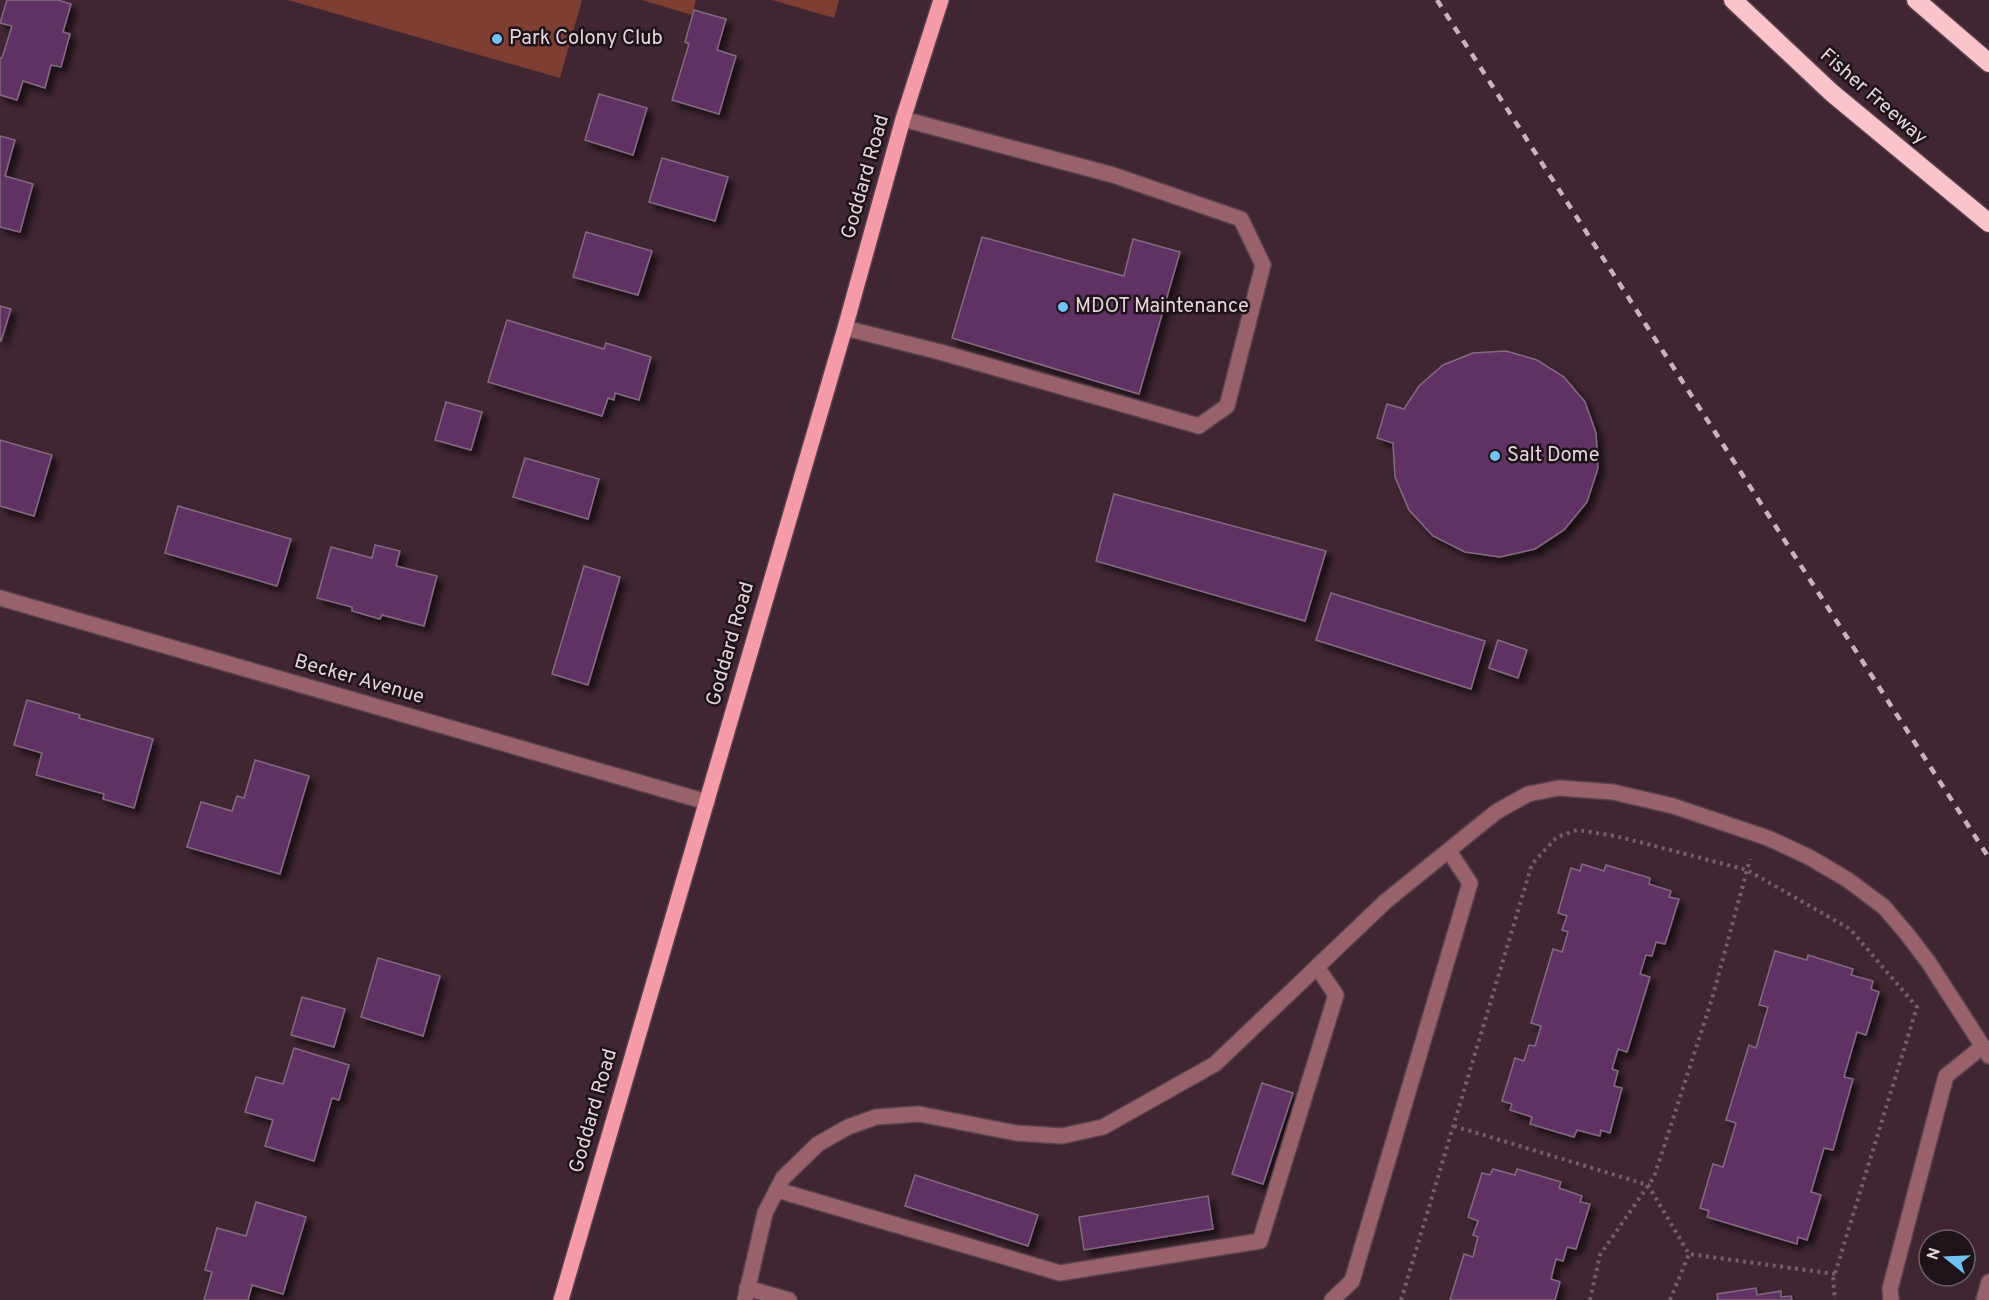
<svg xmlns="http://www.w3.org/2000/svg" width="1989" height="1300" viewBox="0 0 1989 1300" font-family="Overpass,sans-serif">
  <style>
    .green { fill: #7f3e32 }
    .building { fill: #613163; stroke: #816b81; stroke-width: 1.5; filter: url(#shadow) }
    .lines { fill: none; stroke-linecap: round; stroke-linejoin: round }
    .minor-casing { stroke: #5a424d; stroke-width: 18 }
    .major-casing { stroke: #5a424d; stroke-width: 18 }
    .highway-casing { stroke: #5a424d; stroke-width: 21 }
    .path { stroke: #745e68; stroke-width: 4; stroke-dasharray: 3 4.5; stroke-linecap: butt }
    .minor { stroke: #99626a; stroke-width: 15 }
    .major { stroke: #f69ca9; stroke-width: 15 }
    .highway { stroke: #fbc4cb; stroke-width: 18 }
    .rail { stroke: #c6b3bc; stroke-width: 4.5; stroke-dasharray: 8 8; stroke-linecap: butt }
    .poi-dot { fill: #71c1f4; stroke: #1e1318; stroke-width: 2 }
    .labels { text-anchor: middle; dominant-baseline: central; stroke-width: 5; stroke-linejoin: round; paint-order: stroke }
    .poi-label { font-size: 20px; fill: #e5d4dc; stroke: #1e1318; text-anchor: start }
    .street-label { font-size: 20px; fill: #e5d4dc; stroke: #1e1318 }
  </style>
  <defs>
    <filter id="shadow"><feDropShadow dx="5.5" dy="5.5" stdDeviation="3" flood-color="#0009"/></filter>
  </defs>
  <rect width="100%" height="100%" fill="#3f2632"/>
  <g class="green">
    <polygon points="288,0 582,0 560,78"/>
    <polygon points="642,0 696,0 692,15"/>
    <polygon points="772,0 839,0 834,18"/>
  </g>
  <g class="building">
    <polygon points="7,0 58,0 71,4 63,32 70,34 61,67 51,65 45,88 23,81 17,100 0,95 0,58 2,58 12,26 0,23"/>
    <polygon points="694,10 726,19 717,50 736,56 719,114 672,100 689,44 685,42"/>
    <polygon points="599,94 647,108 633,155 585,140"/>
    <polygon points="0,136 15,140 5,176 33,184 20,232 0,227"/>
    <polygon points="662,158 728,177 715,221 649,202"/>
    <polygon points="586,232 652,251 638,295 573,277"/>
    <polygon points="982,237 1124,276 1133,239 1180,252 1139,394 952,338"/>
    <polygon points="0,306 11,309 1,341 0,341"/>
    <polygon points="507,320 604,349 606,343 651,357 639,400 615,393 614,400 608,398 602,416 488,382"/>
    <polygon points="1506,351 1537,360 1564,377 1585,402 1596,433 1598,468 1587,502 1564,530 1535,549 1500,557 1465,552 1433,536 1409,510 1395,477 1393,443 1377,438 1387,404 1404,409 1419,386 1443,365 1473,353"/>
    <polygon points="446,402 482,412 471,450 435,440"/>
    <polygon points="0,440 52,455 34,516 0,506"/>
    <polygon points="525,458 599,479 588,519 513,497"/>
    <polygon points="1114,494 1326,551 1305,621 1096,561"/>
    <polygon points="178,506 291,539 277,586 165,553"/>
    <polygon points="375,545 400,551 396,566 437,576 424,626 382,615 380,619 352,611 352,607 317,598 331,547 372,558"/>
    <polygon points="584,566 620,577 588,685 552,674"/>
    <polygon points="1331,593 1485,641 1471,689 1316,640"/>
    <polygon points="1498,640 1527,650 1518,678 1489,668"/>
    <polygon points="27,700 80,715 79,718 153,739 134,808 103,799 104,794 36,775 42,753 14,745"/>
    <polygon points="255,760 309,776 280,874 187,847 201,802 232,811 237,796 244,798"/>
    <polygon points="1582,864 1604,871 1606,865 1650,878 1649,884 1671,891 1669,897 1679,899 1665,944 1656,942 1652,956 1646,955 1640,974 1650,977 1627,1052 1618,1049 1612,1069 1618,1071 1614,1086 1622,1088 1610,1133 1601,1130 1600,1136 1577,1130 1574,1137 1530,1124 1532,1117 1510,1110 1512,1104 1502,1101 1515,1058 1524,1061 1529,1045 1535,1046 1541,1026 1531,1023 1553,949 1562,952 1568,932 1562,930 1567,916 1558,913 1571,868 1580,871"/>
    <polygon points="1775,951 1807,960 1808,955 1853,969 1851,975 1873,981 1871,989 1879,992 1866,1035 1857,1032 1844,1077 1853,1079 1833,1150 1824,1148 1811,1192 1821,1195 1807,1240 1798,1237 1797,1244 1707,1217 1709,1211 1700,1208 1713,1164 1723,1167 1736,1123 1726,1120 1749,1045 1756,1048 1768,1007 1759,1005"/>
    <polygon points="378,958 440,976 423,1036 361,1017"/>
    <polygon points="302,997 345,1009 334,1047 291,1035"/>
    <polygon points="294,1048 349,1065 339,1100 332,1098 314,1161 265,1146 273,1120 245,1112 256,1077 283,1084"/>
    <polygon points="1262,1083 1293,1093 1263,1184 1232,1174"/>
    <polygon points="1493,1169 1515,1175 1517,1169 1561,1182 1559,1188 1582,1196 1580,1202 1590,1204 1576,1249 1567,1247 1563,1261 1556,1259 1551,1279 1560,1282 1555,1300 1450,1300 1464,1254 1473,1257 1478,1237 1473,1235 1478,1221 1468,1217 1482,1173 1490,1175"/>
    <polygon points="915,1175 1038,1215 1028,1246 905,1206"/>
    <polygon points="1208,1196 1213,1229 1084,1250 1079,1217"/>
    <polygon points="256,1202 306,1217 283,1294 252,1285 248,1300 204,1300 212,1272 205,1270 217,1228 246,1236"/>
    <polygon points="1756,1288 1757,1295 1781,1291 1781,1297 1791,1296 1792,1300 1716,1300 1718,1300 1717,1294"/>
  </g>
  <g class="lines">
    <defs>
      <g id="minor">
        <polyline points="845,328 940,352 1199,426 1227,406 1263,265 1241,219 1113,175 903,119"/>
        <polyline points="0,598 707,802"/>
        <polyline points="777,1190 1060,1273 1260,1241 1336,995 1317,967"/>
        <polyline points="747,1288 789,1300"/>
        <polyline points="745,1300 765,1213 783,1178 818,1144 848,1127 876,1117 919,1114 1016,1133 1062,1136 1103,1127 1215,1064 1386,901 1496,812 1528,794 1559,788 1613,792 1673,806 1768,838 1809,857 1848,880 1884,907 1907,934 1929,963 1989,1056"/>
        <polyline points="1332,1300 1352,1281 1470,883 1449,851"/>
        <polyline points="1891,1300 1890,1289 1946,1076 1983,1046"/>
        <polyline points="1984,1300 1989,1282"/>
      </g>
      <polyline id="major" points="561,1300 845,328 903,119 941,0"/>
      <g id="highway">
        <polyline points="1733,0 1832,93 1989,223"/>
        <polyline points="1916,0 1989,63"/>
      </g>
    </defs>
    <use href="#minor" class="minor-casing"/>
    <use href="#major" class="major-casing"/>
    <use href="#highway" class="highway-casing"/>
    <g class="path">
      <polyline points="1454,1126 1648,1185 1689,1254 1835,1274"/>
      <polyline points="1401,1300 1532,864 1557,837 1577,830 1616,836 1747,870 1850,929 1917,1007 1833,1280 1835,1300"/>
      <polyline points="1590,1300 1600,1255 1654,1177 1712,999 1750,859"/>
      <polyline points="1670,1300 1689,1254"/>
    </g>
    <use href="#minor" class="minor"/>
    <use href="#major" class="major"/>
    <use href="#highway" class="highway"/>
    <polyline class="rail" points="1437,0 1989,858"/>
  </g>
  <g class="poi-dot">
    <circle cx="497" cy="39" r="6"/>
    <circle cx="1063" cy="307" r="6"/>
    <circle cx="1495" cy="456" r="6"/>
  </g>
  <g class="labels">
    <g class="poi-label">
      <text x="509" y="39">Park Colony Club</text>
      <text x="1075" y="307">MDOT Maintenance</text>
      <text x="1507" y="456">Salt Dome</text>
    </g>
    <g class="street-label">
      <text transform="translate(1873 97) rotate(41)">Fisher Freeway</text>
      <text transform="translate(866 177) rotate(-74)">Goddard Road</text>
      <text transform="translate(731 644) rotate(-74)">Goddard Road</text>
      <text transform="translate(359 680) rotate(16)">Becker Avenue</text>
      <text transform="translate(594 1111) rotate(-74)">Goddard Road</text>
    </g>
  </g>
  <g transform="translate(1947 1258) rotate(288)"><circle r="28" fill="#1e1318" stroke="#6e6066" stroke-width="1.5"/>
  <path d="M0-4.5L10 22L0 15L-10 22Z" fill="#71c1f4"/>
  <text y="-9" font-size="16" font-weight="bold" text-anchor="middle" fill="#e5d4dc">N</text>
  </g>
</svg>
